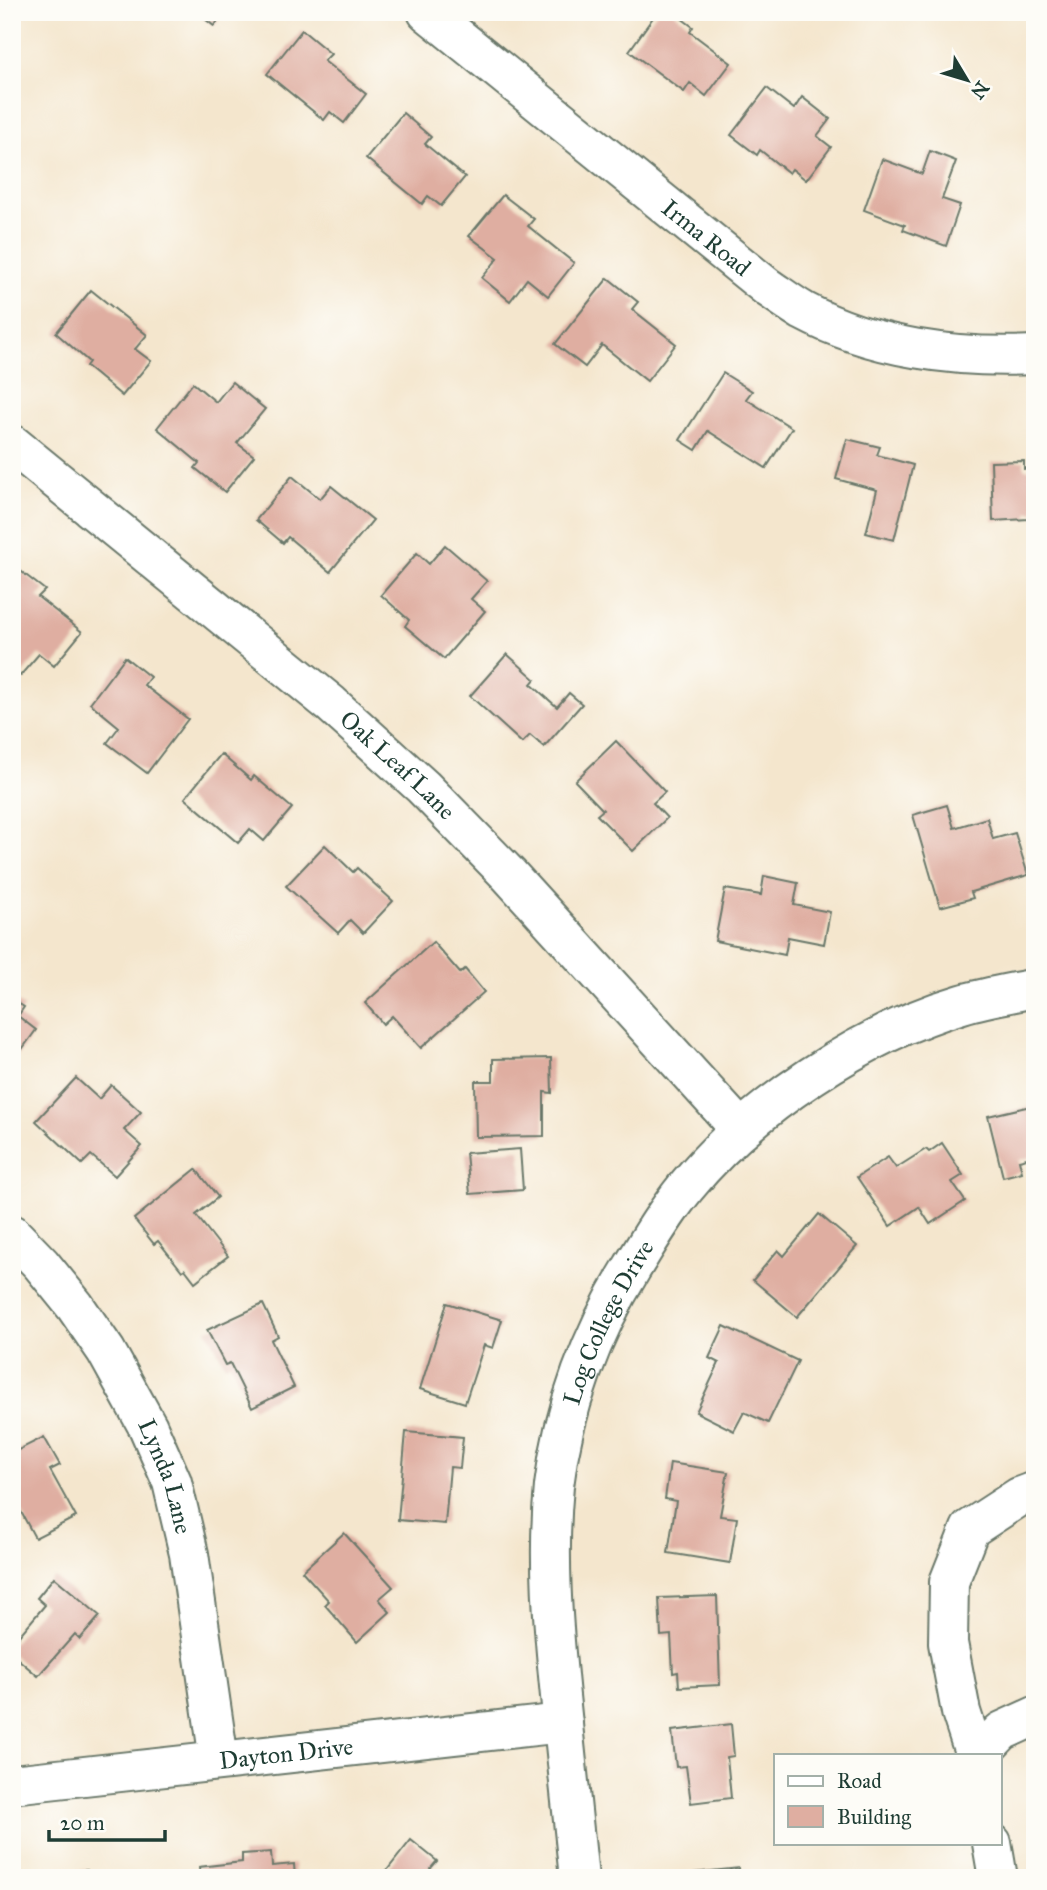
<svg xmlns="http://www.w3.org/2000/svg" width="1047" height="1890" viewBox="0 0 1047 1890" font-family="'IM FELL Great Primer',serif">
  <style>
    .building { fill: #dfaea1 }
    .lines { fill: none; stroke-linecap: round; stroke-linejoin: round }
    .minor-casing { stroke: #6a786a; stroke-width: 42 }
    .minor { stroke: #fff; stroke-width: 38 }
    .labels { text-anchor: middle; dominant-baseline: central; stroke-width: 7; stroke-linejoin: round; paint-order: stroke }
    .street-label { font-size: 24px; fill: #1f3d34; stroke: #fdfcf7 }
  </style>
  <rect width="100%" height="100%" fill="#fdfcf7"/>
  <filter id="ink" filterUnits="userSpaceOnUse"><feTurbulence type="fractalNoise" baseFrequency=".0143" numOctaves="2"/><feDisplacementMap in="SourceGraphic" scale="14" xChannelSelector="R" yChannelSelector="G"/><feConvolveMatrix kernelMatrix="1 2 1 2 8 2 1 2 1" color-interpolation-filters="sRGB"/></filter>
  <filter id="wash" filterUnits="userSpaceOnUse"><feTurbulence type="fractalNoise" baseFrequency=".00686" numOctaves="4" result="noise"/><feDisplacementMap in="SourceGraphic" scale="28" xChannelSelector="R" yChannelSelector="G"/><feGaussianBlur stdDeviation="1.57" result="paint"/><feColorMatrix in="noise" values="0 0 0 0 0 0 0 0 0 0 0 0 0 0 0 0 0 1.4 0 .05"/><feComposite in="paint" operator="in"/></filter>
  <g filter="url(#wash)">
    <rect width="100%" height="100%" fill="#f4e6cd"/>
    <g id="blocks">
      <g class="building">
        <polygon points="196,12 225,12 214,26"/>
        <polygon points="657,12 673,12 693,27 690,32 731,63 706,96 690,83 684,92 629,51"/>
        <polygon points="302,30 331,54 324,61 366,94 344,123 330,112 324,120 267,74"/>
        <polygon points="767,88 794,109 802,97 830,119 817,136 831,147 806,180 792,169 789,173 760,150 757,155 731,135"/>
        <polygon points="403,113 431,137 425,144 465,177 441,206 428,196 422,204 366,158"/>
        <polygon points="930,151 956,161 942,199 960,205 946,246 903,230 905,225 864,210 882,159 922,174"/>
        <polygon points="503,195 534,219 528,226 574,263 548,296 527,279 510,301 482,278 498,258 469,236"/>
        <polygon points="608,278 638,302 632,309 676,344 647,381 602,345 585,367 555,344"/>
        <polygon points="91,290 147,335 135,349 151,361 122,396 86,366 89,362 56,333"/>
        <polygon points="723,373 752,391 746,399 792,428 766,468 708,431 696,450 680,440"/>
        <polygon points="232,382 265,409 237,443 254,456 225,492 195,468 199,463 157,428 193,383 216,402"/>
        <polygon points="847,439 880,447 877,455 913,465 894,540 866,533 877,490 836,479"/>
        <polygon points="1024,461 1024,469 1035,469 1035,512 1028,512 1028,519 993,521 991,462"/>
        <polygon points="292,476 320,499 331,486 373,520 330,572 288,537 283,543 256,520"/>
        <polygon points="445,545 487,581 471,599 485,611 444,659 405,626 409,620 381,595 417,553 429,564"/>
        <polygon points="18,569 45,590 38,597 82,632 54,666 39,654 20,676 12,670 12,575"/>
        <polygon points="507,654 535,679 531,684 557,707 569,693 582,704 544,747 530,735 522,743 470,696"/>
        <polygon points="125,657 150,677 144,685 188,719 147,773 107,743 119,727 90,703"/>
        <polygon points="616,741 665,792 653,803 667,818 633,851 597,815 603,810 575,781"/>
        <polygon points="221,754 251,780 254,776 292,808 264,841 250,829 238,843 185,798"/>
        <polygon points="947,805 954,828 987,818 993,839 1015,833 1028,875 971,892 973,898 940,907 913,815"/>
        <polygon points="325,845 353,872 357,868 393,901 363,933 350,920 338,933 286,886"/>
        <polygon points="764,876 798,883 794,905 830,912 824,944 788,937 785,955 715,941 725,889 761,895"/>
        <polygon points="433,942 460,973 465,969 484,992 421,1048 392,1016 383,1024 365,1003"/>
        <polygon points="12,999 24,1007 18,1016 36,1030 12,1063"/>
        <polygon points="551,1058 552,1093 544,1092 544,1136 476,1137 475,1081 493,1081 493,1059"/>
        <polygon points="76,1078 99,1099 111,1085 141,1112 124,1130 142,1146 115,1176 91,1155 82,1164 36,1121"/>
        <polygon points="1035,1105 1035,1156 1019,1160 1022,1172 1003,1177 988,1116"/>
        <polygon points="942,1143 963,1175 952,1182 965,1201 930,1224 919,1207 890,1226 857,1177 888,1157 896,1168 926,1149 929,1152"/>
        <polygon points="520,1149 523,1190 470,1194 466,1153"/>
        <polygon points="196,1169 218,1197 196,1215 228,1256 195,1282 185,1269 182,1271 158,1241 154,1244 134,1219"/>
        <polygon points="819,1214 857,1246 797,1317 753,1280 778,1250 784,1256"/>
        <polygon points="447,1303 502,1320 493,1348 484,1345 465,1403 420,1389"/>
        <polygon points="263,1304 278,1336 271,1340 294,1387 252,1408 230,1363 225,1365 207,1330"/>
        <polygon points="724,1326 798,1361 768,1423 744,1412 734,1431 696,1412 719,1363 709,1358"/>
        <polygon points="406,1432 463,1437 460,1468 450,1467 445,1524 398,1520"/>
        <polygon points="44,1437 60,1465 50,1470 76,1517 35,1538 12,1495 12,1453"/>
        <polygon points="670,1463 728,1472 720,1516 737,1518 730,1563 668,1553 676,1501 665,1499"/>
        <polygon points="344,1533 393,1587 379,1599 390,1612 357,1642 325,1605 329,1601 302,1571"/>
        <polygon points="54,1577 100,1616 80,1639 75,1634 38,1676 12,1654 12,1644 45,1605 37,1598"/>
        <polygon points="717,1596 720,1685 679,1687 678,1672 673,1673 671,1635 661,1636 659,1598"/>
        <polygon points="731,1724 734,1756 727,1757 731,1798 691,1803 686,1766 676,1767 672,1731"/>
        <polygon points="411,1840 437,1861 430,1869 442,1878 381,1878"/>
        <polygon points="271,1852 272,1866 294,1864 295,1878 200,1878 199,1867 242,1862 242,1854"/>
        <polygon points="739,1868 740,1878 694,1878 694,1873"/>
        <polygon points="87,1870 87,1878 51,1878 51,1873"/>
        <polygon points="141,1874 141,1878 123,1878 123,1876"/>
      </g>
    </g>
  </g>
  <g filter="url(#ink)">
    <use href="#blocks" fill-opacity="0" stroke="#6a786a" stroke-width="2"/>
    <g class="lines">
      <defs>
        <g id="minor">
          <path id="s1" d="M 427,12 L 767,287 C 779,295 791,304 803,311 C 872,348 957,359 1035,355"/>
          <path id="s2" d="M 12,444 L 331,704 L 423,787 L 509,875 L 741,1130"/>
          <path id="s3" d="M 12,1234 L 41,1264 L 75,1306 L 106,1351 L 148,1427 L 172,1482 L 189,1554 L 219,1760"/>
          <polyline points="975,1755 961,1712 948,1643 949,1582 970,1529 1019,1497 1035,1491"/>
          <polyline points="979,1755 1002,1731 1035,1716"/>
          <path id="s4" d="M 12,1784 L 563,1723"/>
          <polyline points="992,1843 998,1878"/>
          <path id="s5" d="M 579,1878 C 573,1817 566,1757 560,1696 C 553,1626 547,1557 554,1486 C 563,1409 592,1333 632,1268 C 649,1240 665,1213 686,1187 C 751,1107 863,1033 962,1004 C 986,997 1011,993 1035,988"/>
        </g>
      </defs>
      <use href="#minor" class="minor-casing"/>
      <use href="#minor" class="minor"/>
    </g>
  </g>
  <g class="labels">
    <g class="street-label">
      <text stroke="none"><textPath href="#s1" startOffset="359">Irma Road</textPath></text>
      <text stroke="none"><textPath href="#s2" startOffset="502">Oak Leaf Lane</textPath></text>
      <text stroke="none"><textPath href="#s5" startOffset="567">Log College Drive</textPath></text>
      <text stroke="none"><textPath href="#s3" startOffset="290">Lynda Lane</textPath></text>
      <text stroke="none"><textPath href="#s4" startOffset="276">Dayton Drive</textPath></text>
    </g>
  </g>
  <rect width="1047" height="1890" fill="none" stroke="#fdfcf7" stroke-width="42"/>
  <rect x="774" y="1754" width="228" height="91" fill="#fdfcf7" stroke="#a4b0a9" stroke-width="2"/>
  <rect x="788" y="1776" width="35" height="10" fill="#ffffff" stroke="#a4b0a9" stroke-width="2"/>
  <text x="837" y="1788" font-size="21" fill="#1f3d34">Road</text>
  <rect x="788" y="1806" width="35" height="21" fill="#dfaea1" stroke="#a4b0a9" stroke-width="2"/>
  <text x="837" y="1824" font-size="21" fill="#1f3d34">Building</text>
  <g transform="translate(967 80) rotate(128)" stroke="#fdfcf7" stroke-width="5" paint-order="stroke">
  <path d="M0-5L12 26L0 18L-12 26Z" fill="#1f3d34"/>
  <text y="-10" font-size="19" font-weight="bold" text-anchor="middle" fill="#1f3d34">N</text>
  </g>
  <path d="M49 1830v10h116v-10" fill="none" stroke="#1f3d34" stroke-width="3.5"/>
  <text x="60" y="1830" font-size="21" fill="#1f3d34" stroke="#fdfcf7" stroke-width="5" paint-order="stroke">20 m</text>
</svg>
